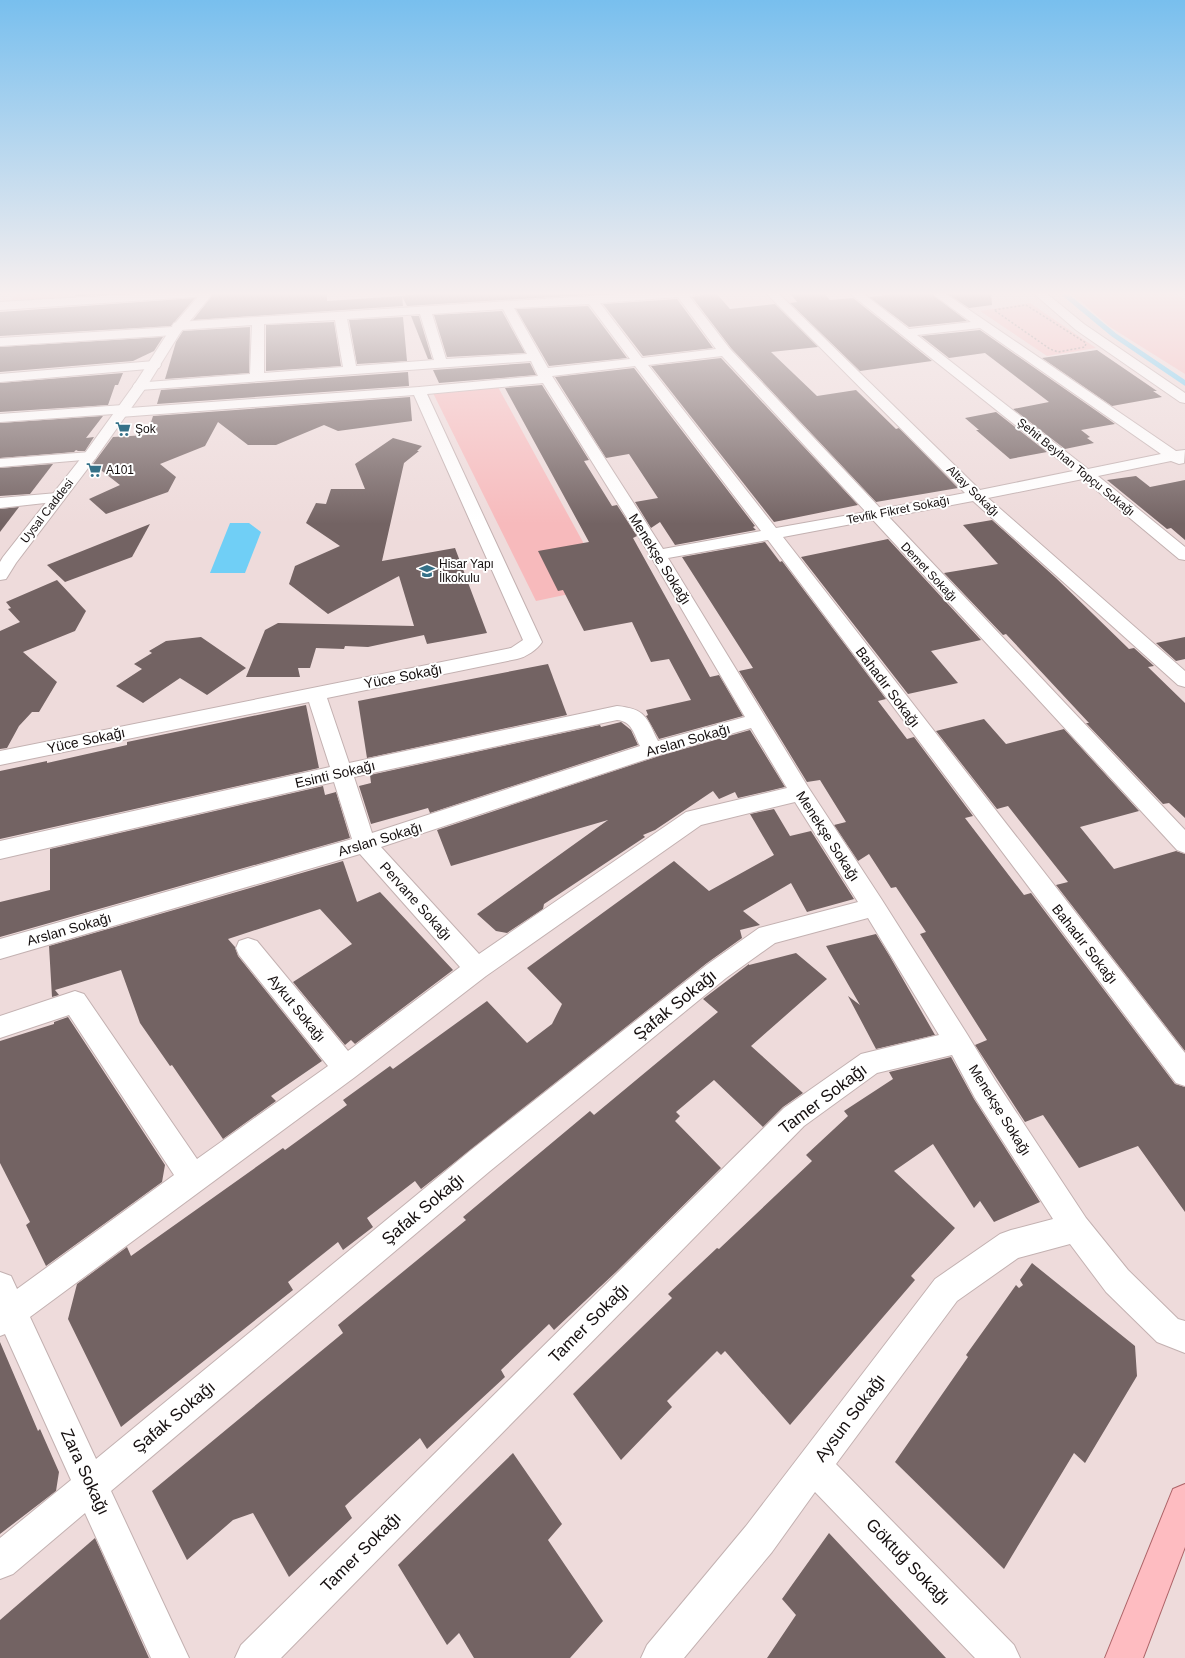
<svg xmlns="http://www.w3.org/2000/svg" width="1185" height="1658" viewBox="0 0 1185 1658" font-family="Helvetica,sans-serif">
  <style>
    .green { fill: #f7babc }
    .water { fill: #70cff6 }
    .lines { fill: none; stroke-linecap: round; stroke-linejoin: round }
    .stream { stroke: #70cff6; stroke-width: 5 }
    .building { fill: #736363 }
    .minor-casing { stroke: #c3b1b1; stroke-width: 2 }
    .tertiary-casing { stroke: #c3b1b1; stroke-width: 2 }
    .primary-casing { stroke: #ac6367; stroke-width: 2 }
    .path { stroke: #978989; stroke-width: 1.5; stroke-dasharray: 2 2; stroke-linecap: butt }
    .minor { fill: #fff; fill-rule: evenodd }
    .tertiary { fill: #fff; fill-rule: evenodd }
    .primary { fill: #febcc1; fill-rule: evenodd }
    .labels { text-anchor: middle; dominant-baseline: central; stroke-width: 4; stroke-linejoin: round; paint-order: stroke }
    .far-poi-label { font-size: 12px; fill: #150f0f; stroke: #fff; text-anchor: start }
    .far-street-label { font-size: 12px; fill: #150f0f; stroke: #fff }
    .street-label { font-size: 14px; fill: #150f0f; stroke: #fff }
    .near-street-label { font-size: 17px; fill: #150f0f; stroke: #fff }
  </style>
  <rect width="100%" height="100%" fill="#eedbdb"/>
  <g class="green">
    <polygon points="16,292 71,292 67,299 10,303"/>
    <polygon points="1070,292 1172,292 1185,299 1185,374 1110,327"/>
    <polygon points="1030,303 1096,348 1047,356 980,311"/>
    <polygon points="498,387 607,586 536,601 433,393"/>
  </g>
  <polygon class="water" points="230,523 249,523 261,532 245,573 210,573"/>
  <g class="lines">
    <polyline class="stream" points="1062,292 1114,335 1185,383"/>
  </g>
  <g class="building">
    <polygon points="77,292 148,292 75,296"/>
    <polygon points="215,292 327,292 327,301 402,296 403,306 193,320"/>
    <polygon points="434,292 632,292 407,306 402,296 434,293"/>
    <polygon points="810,292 823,292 830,300 853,298 932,361 860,371 790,303 797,302 790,293"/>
    <polygon points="896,292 929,292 967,321 909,327 869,297 899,294"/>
    <polygon points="945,292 991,292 992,305 969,308"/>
    <polygon points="716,293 730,309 775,304 818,347 771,352 817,396 856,390 896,429 899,428 958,488 876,502 731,348 692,297"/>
    <polygon points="195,298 171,326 0,336 0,312"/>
    <polygon points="677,299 713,348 643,356 603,304"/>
    <polygon points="588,306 627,358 549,366 516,309"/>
    <polygon points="502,311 525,353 447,357 434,315"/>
    <polygon points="411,316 419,316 432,359 428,359"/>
    <polygon points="403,317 407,361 357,364 349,320"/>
    <polygon points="334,322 341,366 266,371 266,325"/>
    <polygon points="250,327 249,373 165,379 176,342 183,331"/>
    <polygon points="980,330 1098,412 1115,424 1081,430 1090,437 1087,438 1094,443 1065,449 1013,409 1049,402 985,353 949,358 921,336"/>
    <polygon points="163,337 154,351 133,361 0,372 0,347"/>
    <polygon points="1097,350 1157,391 1153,391 1162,397 1112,406 1042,358"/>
    <polygon points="721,358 858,505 774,522 651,366"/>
    <polygon points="530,363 536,375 439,383 433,370"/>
    <polygon points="634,368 755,526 753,527 756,530 675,545 660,522 651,528 635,502 658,498 629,454 606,458 555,377"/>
    <polygon points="408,372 409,386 157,404 161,390"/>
    <polygon points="123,373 118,385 115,385 108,405 0,412 0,383"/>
    <polygon points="542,385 589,460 584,461 612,506 617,505 637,536 633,538 710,677 719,675 743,716 659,739 646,716 648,715 646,710 691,700 669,659 651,662 632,622 584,631 563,590 558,591 538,551 589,542 505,388"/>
    <polygon points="410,397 412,421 338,431 324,425 276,445 248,445 218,422 205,446 160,464 176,477 168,492 106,514 89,499 120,485 93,464 113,437 147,435 153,416"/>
    <polygon points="996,412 1047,452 1010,459 976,430 979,430 965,418"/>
    <polygon points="103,416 86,438 94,437 85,451 78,451 76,450 74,452 0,458 0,423"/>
    <polygon points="393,438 422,446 417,451 419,451 404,463 382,561 455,548 487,633 427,644 424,635 368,647 345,646 344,649 316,648 310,668 298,668 300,677 246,677 265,630 278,623 414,626 399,576 328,614 289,584 295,566 340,546 306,523 316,503 326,504 331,489 365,489 355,464"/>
    <polygon points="53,464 30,494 0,496 0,468"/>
    <polygon points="1136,476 1150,487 1185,480 1185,540 1171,528 1167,529 1107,480"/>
    <polygon points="19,507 0,532 0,509"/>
    <polygon points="992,520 1056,578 1129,649 1134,648 1154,666 1148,667 1185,703 1185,818 1169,803 1163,804 1086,723 1089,723 1006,634 1003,635 944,573 998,564 963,525"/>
    <polygon points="150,524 132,557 65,582 47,565"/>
    <polygon points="888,539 981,640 931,651 958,683 908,694 801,557"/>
    <polygon points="765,542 780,562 782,561 886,699 878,701 907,739 914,737 973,816 965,818 1024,895 1031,893 1175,1084 1185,1087 1185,1212 1138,1146 1079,1168 1043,1115 1025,1122 975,1045 987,1040 920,934 926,932 896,887 891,888 869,854 858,861 834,825 846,822 820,780 807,782 739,671 753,668 682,557"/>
    <polygon points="57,580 86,611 75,631 23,652 57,682 39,712 32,712 19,726 7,748 0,749 0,631 20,622 8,609 11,608 6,602"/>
    <polygon points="201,637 246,668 207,695 180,678 143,703 116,686 142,669 134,664 152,653 149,651 166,641"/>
    <polygon points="1185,637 1185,659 1176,661 1156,643"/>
    <polygon points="548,664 567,715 367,758 358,701"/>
    <polygon points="306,705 319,768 0,839 0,771 47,761 47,763 127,745 127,742"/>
    <polygon points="984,719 1006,744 1064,729 1139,811 1080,827 1114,869 1176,851 1185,854 1185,1051 1056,885 1068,882 1008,806 997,809 936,731"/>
    <polygon points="621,722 631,730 638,745 430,813 428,808 371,824 359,786 371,783 370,775 600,725 601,727"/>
    <polygon points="750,730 785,787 738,798 735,792 719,799 713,791 655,830 643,835 645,837 544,904 543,909 507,933 496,931 477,914 608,820 451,866 437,830 659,756"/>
    <polygon points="323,786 325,795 336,792 350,838 0,937 0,902 50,890 50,849"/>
    <polygon points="774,809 790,836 811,831 854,899 807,912 791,883 743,911 760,925 740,930 742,938 707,963 421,1189 415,1181 367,1218 373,1227 343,1250 338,1242 288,1282 293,1290 121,1427 68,1319 77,1284 127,1247 131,1256 283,1148 285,1150 347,1105 343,1100 390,1066 393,1069 487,1001 527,1043 552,1024 562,1004 527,968 674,861 709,891 774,855 750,814"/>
    <polygon points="343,861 357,902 380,892 453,970 355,1044 351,1040 345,1045 293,982 352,944 320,909 228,939 235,947 238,956 322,1061 271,1096 276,1101 223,1139 172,1065 170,1066 140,1023 121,970 55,990 59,995 52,997 49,946"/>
    <polygon points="876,934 889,955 935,1035 876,1049 848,996 860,1005 826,946"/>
    <polygon points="796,953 827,979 751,1046 803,1093 783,1107 763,1127 714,1080 676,1112 680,1116 675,1121 721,1168 616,1272 554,1330 549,1324 501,1370 505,1377 427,1449 420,1438 345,1506 352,1518 289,1577 253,1513 233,1520 187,1560 152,1491 343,1333 338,1325 466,1220 463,1217 590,1111 594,1115 718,1012 703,999 749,964 749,965"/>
    <polygon points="68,1017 165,1165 162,1182 46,1266 26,1225 30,1222 0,1163 0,1041 54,1024 54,1022"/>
    <polygon points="951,1057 974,1099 1040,1202 994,1222 980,1201 974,1208 933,1144 894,1171 955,1228 911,1276 915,1280 790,1425 725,1351 721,1355 717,1351 667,1401 672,1407 621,1460 573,1394 672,1298 668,1294 717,1248 719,1249 812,1161 806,1155 848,1116 844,1111 893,1079 889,1072"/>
    <polygon points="1032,1263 1135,1346 1137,1376 1085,1463 1074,1453 1004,1569 895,1462 968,1357 966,1355 994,1316 1016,1285 1019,1288 1023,1285 1020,1280"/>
    <polygon points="0,1342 38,1431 40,1429 59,1472 56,1491 0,1534"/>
    <polygon points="513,1453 562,1524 548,1540 603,1621 570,1658 474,1658 459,1633 447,1645 398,1565"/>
    <polygon points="829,1533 946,1658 767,1658 796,1615 782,1599"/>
    <polygon points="95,1538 149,1658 0,1658 0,1620"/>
  </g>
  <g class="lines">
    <defs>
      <g id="minor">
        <polygon points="170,292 213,293 211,295 207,296 0,310 0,302"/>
        <path d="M 653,292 L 702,292 L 700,294 L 689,296 L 730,349 L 881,509 L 965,493 L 765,292 L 777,292 L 980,490 L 1073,471 L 848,292 L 861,292 L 909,329 L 971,322 L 930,292 L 943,292 L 1176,451 L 1185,450 L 1184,463 L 1179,464 L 1171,461 L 1098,476 L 1185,547 L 1185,560 L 1179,559 L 1083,479 L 988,498 L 1185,671 L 1185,687 L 1178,685 L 973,501 L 889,517 L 1185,830 L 1185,853 L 1177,850 L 873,520 L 783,537 L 1185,1053 L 1185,1086 L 1176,1083 L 768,540 L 668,558 L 808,787 L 882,900 L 967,1034 L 995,1080 L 1086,1218 L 1128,1270 L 1178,1319 L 1185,1321 L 1185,1353 L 1157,1342 L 1106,1292 L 1070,1244 L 1018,1258 L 957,1301 L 836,1464 L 1014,1645 L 1020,1658 L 975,1658 L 815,1492 L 772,1552 L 684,1658 L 641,1658 L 647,1645 L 746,1526 L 935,1279 L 1000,1234 L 1011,1230 L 1053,1219 L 975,1098 L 952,1055 L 877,1073 L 804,1126 L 281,1658 L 235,1658 L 241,1645 L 784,1108 L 861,1054 L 939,1035 L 868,918 L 775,943 L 726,978 L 490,1171 L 111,1491 L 189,1658 L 151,1658 L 85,1513 L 13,1574 L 0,1579 L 0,1538 L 71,1480 L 5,1334 L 0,1336 L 0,1272 L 11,1276 L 17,1289 L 174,1175 L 69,1015 L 0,1038 L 0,1016 L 75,991 L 84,994 L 197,1159 L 328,1066 L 239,955 L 236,948 L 239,941 L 248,938 L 257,941 L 348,1051 L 460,967 L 360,854 L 0,959 L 0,939 L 352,839 L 334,782 L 0,859 L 0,841 L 330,767 L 309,702 L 0,765 L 0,751 L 511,648 L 523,640 L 414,395 L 120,417 L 114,414 L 0,422 L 0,414 L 123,405 L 129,408 L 419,387 L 538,376 L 531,361 L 140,390 L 135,389 L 133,386 L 135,383 L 250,374 L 252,325 L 180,330 L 181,331 L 179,334 L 175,335 L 0,346 L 0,338 L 173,327 L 172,326 L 174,323 L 178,322 ZM 678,297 L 716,349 L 642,358 L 600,303 ZM 589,304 L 630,359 L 548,368 L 514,308 ZM 503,309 L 527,354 L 446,359 L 432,314 ZM 420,314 L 434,360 L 356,366 L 347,319 ZM 335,320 L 343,367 L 264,373 L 264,324 ZM 980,328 L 1161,454 L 1088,469 L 917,335 ZM 722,356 L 866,512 L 776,528 L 648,365 ZM 635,366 L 761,531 L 663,549 L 552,376 ZM 543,383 L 650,555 L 745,717 L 658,741 C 646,717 646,709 617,706 L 349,763 L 327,698 L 517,659 C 526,657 537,650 542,642 L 427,394 ZM 617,720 C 632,721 634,734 640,746 L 372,833 L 354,777 ZM 751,728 L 787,788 L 686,812 L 479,954 L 381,847 L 659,755 ZM 795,802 L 858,902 L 759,928 L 708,964 L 470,1151 L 96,1459 L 30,1317 L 355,1077 L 486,976 L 701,825 Z"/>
        <polygon points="1032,292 1045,292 1084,324 1185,393 1185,403 1180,402 1076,330"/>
        <polygon points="154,361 159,362 161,365 159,368 0,382 0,374"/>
        <polygon points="90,452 95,453 97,456 95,459 0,467 0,459"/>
        <polygon points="57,493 63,495 65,498 63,501 0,508 0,498"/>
      </g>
      <polygon id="tertiary" points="202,292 214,292 180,333 147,386 95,459 16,563 6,579 0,580 0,562 3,557 85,453 134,385 171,328"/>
      <polygon id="primary" points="1185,1484 1185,1547 1143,1658 1105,1658 1173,1489"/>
    </defs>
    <use href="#minor" class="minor-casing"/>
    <use href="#tertiary" class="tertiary-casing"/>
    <use href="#primary" class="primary-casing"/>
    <polygon class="path" points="1026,305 1086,343 1085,347 1058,352 1050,349 994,310"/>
    <use href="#minor" class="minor"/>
    <use href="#tertiary" class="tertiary"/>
    <use href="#primary" class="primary"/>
  </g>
  <linearGradient id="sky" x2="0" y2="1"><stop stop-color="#78bfee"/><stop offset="0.56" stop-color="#f7efef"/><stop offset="1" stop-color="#f7efef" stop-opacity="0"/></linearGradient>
  <rect width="1185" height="524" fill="url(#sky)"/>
  <defs>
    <symbol id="supermarket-bare" viewBox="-9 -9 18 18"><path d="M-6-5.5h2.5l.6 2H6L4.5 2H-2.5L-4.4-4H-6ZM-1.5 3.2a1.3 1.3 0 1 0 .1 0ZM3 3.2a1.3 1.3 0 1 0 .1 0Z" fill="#357188" stroke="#fff" stroke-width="2.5" paint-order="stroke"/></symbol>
    <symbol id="school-bare" viewBox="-9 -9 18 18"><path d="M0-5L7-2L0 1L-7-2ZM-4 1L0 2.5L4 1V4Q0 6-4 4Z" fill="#357188" stroke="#fff" stroke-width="2.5" paint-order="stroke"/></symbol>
  </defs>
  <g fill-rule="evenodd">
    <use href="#supermarket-bare" x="112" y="418" width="22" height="22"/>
    <use href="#supermarket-bare" x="83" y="459" width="22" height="22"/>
    <use href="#school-bare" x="416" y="560" width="22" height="22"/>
  </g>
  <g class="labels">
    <g class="far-poi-label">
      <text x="135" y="429">Şok</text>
      <text x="106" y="470">A101</text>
      <text x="439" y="564">Hisar Yapı<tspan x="439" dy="14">İlkokulu</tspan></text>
    </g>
    <g class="far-street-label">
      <text transform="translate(1076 467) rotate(39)">Şehit Beyhan Topçu Sokağı</text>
      <text transform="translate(973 491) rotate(44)">Altay Sokağı</text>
      <text transform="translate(898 510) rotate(-11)">Tevfik Fikret Sokağı</text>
      <text transform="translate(47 511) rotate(-52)">Uysal Caddesi</text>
      <text transform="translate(929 572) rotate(47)">Demet Sokağı</text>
    </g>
    <g class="street-label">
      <text transform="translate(660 559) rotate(58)">Menekşe Sokağı</text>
      <text transform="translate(403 676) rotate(-11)">Yüce Sokağı</text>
      <text transform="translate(888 687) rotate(53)">Bahadır Sokağı</text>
      <text transform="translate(86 740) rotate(-12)">Yüce Sokağı</text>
      <text transform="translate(688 740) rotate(-16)">Arslan Sokağı</text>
      <text transform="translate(335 774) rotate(-13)">Esinti Sokağı</text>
      <text transform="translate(828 836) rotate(57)">Menekşe Sokağı</text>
      <text transform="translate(380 839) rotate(-17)">Arslan Sokağı</text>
      <text transform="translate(416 901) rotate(48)">Pervane Sokağı</text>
      <text transform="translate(69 929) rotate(-16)">Arslan Sokağı</text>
      <text transform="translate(1085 944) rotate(52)">Bahadır Sokağı</text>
      <text transform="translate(297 1008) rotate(51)">Aykut Sokağı</text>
      <text transform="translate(1000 1110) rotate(58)">Menekşe Sokağı</text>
    </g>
    <g class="near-street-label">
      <text transform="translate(675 1005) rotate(-39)">Şafak Sokağı</text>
      <text transform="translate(823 1099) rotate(-37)">Tamer Sokağı</text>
      <text transform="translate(423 1209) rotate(-40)">Şafak Sokağı</text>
      <text transform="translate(589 1323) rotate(-45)">Tamer Sokağı</text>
      <text transform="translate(174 1417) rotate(-40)">Şafak Sokağı</text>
      <text transform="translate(850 1418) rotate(-53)">Aysun Sokağı</text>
      <text transform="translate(85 1472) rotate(65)">Zara Sokağı</text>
      <text transform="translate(361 1552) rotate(-45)">Tamer Sokağı</text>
      <text transform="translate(908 1562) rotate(46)">Göktuğ Sokağı</text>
    </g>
  </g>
</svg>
